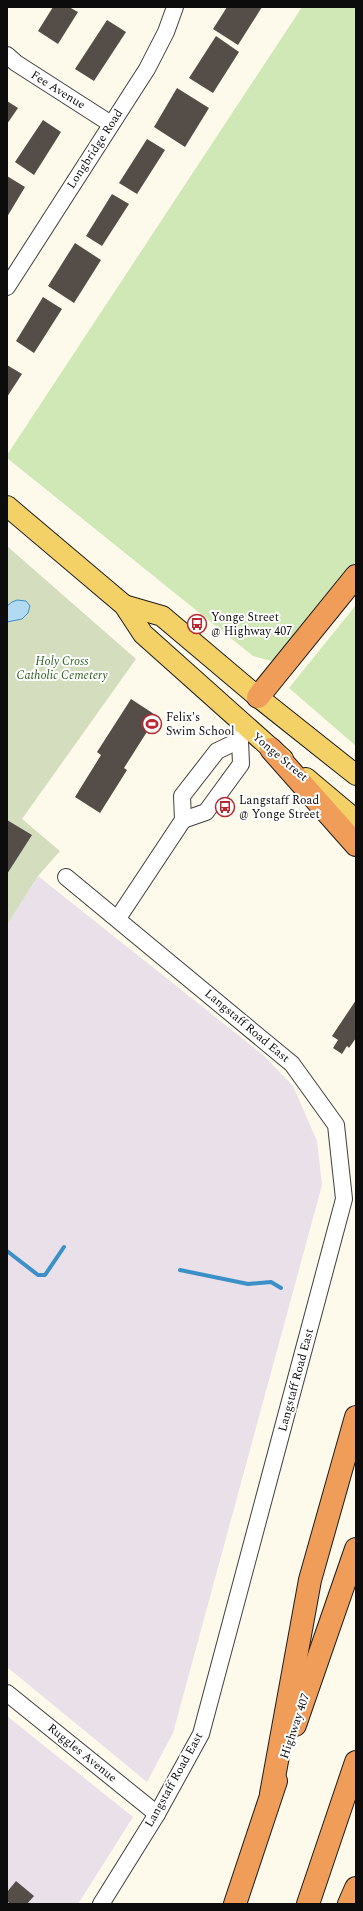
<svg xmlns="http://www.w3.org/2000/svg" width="363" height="1911" viewBox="0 0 363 1911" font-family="Spectral,serif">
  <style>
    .industrial { fill: #e9e0ea }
    .green { fill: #d0e7b6 }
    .cemetery { fill: #d4debe }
    .water { fill: #b2dbf3; stroke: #3c90c8 }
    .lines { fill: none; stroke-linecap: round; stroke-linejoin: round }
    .stream { stroke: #3c90c8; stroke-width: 4 }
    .building { fill: #544d48 }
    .minor-casing { stroke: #3f3f3f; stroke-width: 18 }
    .major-casing { stroke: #1d1d1d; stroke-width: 22 }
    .highway-casing { stroke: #1d1d1d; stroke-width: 24 }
    .minor { stroke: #fff; stroke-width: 16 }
    .major { stroke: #f3d166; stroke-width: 20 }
    .highway { stroke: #ef9d58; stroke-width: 22 }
    .labels { text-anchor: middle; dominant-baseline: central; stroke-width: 4; stroke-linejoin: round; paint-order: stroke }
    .street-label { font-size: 12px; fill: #0c0c0c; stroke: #fff }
    .poi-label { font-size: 12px; fill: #0c0c0c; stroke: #fff; text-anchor: start }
    .park-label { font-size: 12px; font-style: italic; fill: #2d601f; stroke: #fff }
  </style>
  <rect width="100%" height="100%" fill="#fefaeb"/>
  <g class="industrial">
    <polygon points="38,876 262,1054 293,1086 317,1141 322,1185 173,1733 147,1782 7,1667 7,925"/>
    <polygon points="7,1716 133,1817 78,1904 7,1904"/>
  </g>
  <g class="green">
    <polygon points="302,7 356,7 356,561 286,650 271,661 253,656 7,458 7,455"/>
    <polygon points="356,605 356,746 289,688"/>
  </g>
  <polygon class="cemetery" points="7,546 136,659 22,819 60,851 38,876 7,925"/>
  <polygon class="water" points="17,600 26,601 30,606 28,613 22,619 7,622 7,606 12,602"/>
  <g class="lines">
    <g class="stream">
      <polyline points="7,1251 38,1275 45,1275 64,1247"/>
      <polyline points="180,1270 248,1284 271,1282 281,1288"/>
    </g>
  </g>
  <g class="building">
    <polygon points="53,7 69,7 78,12 58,44 38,31"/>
    <polygon points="227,7 262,7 238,45 213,29"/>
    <polygon points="107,20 126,32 94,81 75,69"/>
    <polygon points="216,36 239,52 213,93 189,78"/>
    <polygon points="177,88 209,108 185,147 154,127"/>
    <polygon points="7,101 18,108 7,124"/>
    <polygon points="43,120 61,132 34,175 15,162"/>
    <polygon points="147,139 165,150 137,194 119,183"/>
    <polygon points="7,176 25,187 7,217"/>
    <polygon points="112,194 129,204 102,246 86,236"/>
    <polygon points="75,243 101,260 74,303 48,286"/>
    <polygon points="43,297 62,309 34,353 16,341"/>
    <polygon points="7,365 22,374 7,397"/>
    <polygon points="131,699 157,716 124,768 127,770 100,813 75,797 101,755 97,752"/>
    <polygon points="7,820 32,835 7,874"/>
    <polygon points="356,1000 356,1038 349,1048 347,1046 342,1054 333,1048 338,1040 332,1036"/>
    <polygon points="16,1881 34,1896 27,1904 10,1904 7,1901 7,1892"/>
  </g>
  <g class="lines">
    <defs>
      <g id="minor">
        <polyline points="7,55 16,63 111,124"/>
        <polyline points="7,287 147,69 166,32 175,7"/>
        <polyline points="183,820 206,812 241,764 240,740 243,732"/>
        <polyline points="66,877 292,1064 336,1125 344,1199 201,1734 157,1814 101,1904"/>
        <polyline points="118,918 183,820 182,796 217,751 240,740"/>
        <polyline points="7,1693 157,1814"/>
      </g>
      <g id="major">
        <polyline points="7,506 124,605 143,634 283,759"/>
        <polyline points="124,605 162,616 258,697 356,775"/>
        <polyline points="306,778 356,820"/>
      </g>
      <g id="highway">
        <polyline points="258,697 356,576"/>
        <polyline points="271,749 356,845"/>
        <polyline points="295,1725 356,1549"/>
        <polyline points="271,1794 310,1580 356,1417"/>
        <polyline points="235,1904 276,1781"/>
        <polyline points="308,1904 356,1762"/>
        <polyline points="349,1904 356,1888"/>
      </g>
    </defs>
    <use href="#minor" class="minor-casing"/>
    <use href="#major" class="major-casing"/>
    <use href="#highway" class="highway-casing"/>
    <use href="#minor" class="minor"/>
    <use href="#major" class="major"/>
    <use href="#highway" class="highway"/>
  </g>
  <defs>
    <symbol id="bus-ring" viewBox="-11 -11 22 22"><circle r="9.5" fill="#fff" stroke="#b62930" stroke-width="1.5"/><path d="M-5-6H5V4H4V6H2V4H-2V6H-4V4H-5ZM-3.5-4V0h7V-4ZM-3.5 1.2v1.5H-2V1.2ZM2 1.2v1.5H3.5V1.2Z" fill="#b62930"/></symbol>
    <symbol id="stadium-ring" viewBox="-11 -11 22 22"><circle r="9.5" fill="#fff" stroke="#b62930" stroke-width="1.5"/><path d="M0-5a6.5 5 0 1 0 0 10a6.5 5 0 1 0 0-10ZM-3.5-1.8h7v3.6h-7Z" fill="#b62930"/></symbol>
  </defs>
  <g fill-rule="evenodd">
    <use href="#bus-ring" x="186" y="613" width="22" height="22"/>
    <use href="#stadium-ring" x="141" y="713" width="22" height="22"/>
    <use href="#bus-ring" x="214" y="796" width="22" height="22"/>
  </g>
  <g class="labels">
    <g class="street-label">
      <text transform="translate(58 90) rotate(32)">Fee Avenue</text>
      <text transform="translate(95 149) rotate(-57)">Longbridge Road</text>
      <text transform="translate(280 757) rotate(40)">Yonge Street</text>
      <text transform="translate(247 1026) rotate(40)">Langstaff Road East</text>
      <text transform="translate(296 1380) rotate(-75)">Langstaff Road East</text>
      <text transform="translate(295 1726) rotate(-71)">Highway 407</text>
      <text transform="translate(82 1753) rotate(39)">Ruggles Avenue</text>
      <text transform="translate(174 1780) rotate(-61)">Langstaff Road East</text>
    </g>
    <g class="poi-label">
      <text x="211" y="617">Yonge Street<tspan x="211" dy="14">@ Highway 407</tspan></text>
      <text x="166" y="717">Felix's<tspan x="166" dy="14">Swim School</tspan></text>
      <text x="239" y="800">Langstaff Road<tspan x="239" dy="14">@ Yonge Street</tspan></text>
    </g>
    <g class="park-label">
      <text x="62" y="661">Holy Cross<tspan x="62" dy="14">Catholic Cemetery</tspan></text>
    </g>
  </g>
  <rect width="363" height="1911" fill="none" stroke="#0c0c0c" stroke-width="16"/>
</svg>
